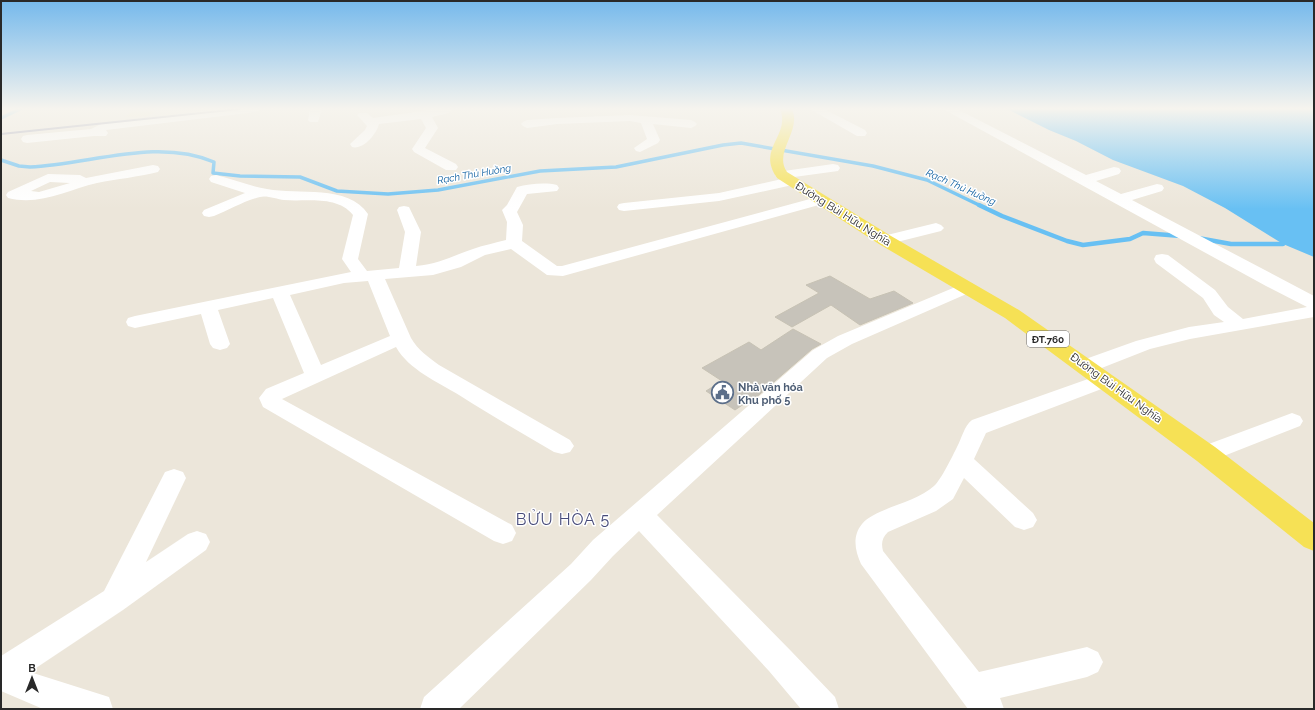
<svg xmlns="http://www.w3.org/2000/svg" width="1315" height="710" viewBox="0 0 1315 710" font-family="Raleway,sans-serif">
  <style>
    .education { fill: #efe6c8 }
    .water { fill: #68c0f3 }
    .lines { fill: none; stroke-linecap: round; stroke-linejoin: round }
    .stream-far1 { stroke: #68c0f3; stroke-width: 3.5 }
    .stream { stroke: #68c0f3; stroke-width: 4.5 }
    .building { fill: #c7c3ba; stroke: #c7c2b4 }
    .street { fill: #fff; fill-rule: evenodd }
    .primary { fill: #f6e155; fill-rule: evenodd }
    .rail { stroke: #9d9eb4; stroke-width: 2 }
    .labels { text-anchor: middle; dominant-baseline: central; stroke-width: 3; stroke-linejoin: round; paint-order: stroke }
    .far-water-label { font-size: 10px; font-style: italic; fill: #085b9e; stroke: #fff }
    .shield { fill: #fff; stroke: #696969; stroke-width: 1 }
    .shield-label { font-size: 10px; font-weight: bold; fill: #292929 }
    .street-label { font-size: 11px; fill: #292929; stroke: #fff }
    .service-label { font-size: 11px; font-weight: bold; fill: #4e5e75; stroke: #fff; text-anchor: start }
    .near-quarter-label { font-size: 16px; letter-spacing: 1px; fill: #484c7b; stroke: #fff }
  </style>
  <rect width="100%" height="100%" fill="#ece6da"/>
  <polygon class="education" points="136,109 158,109 149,116 125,117"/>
  <polygon class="water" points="1007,109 1314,109 1314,257 1283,244 1225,208 1183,186 1113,160 1076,141 1049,130"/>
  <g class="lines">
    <g class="stream-far1">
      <polyline points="1,118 20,109"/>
      <path d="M 1,160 L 19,166 L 30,167 C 89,165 156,137 214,162 L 213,173 L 240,176 L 300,177 L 337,191 L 388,194 L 438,190 L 540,171 L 616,167 L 723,145 L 741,143 L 873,166 L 927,180 L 981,206"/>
    </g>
    <g class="stream">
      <polyline points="979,205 1002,216 1067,241 1083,245 1130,239 1143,233 1181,236"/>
      <polyline points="1198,238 1231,244 1283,244"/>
    </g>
  </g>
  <g class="building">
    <polygon points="830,276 870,299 894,291 913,303 860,325 831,305 792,327 775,317 819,293 806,285"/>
    <polygon points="793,329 821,344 812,349 753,400 751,399 735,410 706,391 722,381 702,368 749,342 761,350"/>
  </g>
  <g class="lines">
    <g class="street">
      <polygon points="224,109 261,109 256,112 106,130 108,133 106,136 94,136 27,143 23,142 21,139 23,136 27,135 91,129 103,123"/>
      <polygon points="310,109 322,109 318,122 310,122 308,120"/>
      <path d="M 436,109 L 449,109 L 451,111 L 449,113 L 432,117 L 438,128 L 425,148 L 456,164 L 458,167 L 456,170 L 446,170 L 414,152 L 412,149 L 426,128 L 421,119 L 379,124 C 376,135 363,150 352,147 L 350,144 L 365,130 L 367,126 L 357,115 L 359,113 L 367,113 L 373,118 Z"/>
      <polygon points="810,109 824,109 865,130 867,133 865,136 857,136"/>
      <polygon points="943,109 957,109 1086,175 1114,167 1119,168 1121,171 1119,174 1096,181 1121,194 1157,184 1162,185 1164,188 1162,191 1132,200 1314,296 1314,317 1190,339 1150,349 1094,371 1087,372 1080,371 1077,366 1080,361 1136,341 1189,327 1224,322 1214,315 1203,298 1156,263 1154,259 1156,255 1162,254 1168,255 1215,290 1228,307 1243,319 1307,307 1266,286"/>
      <polygon points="630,115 691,120 695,122 697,124 695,126 691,128 653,124 660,140 658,143 640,152 636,151 634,148 647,139 641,123 630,121 557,124 527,128 523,126 521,124 523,122 527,120 557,118"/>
      <polygon points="833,164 838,165 840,168 838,171 794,177 799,181 797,184 719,201 624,211 619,210 617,207 619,204 624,203 719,193 782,179 777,178 775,175 777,172"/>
      <path d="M 153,165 L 158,166 L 160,169 L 158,172 C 138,177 117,179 97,183 C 67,190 40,206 8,198 L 6,195 L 8,192 L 48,174 L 80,175 L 86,178 ZM 50,182 L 70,183 L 39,192 L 31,191 Z"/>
      <path d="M 216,175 C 233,179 249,186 267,189 C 298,195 348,184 368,214 L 358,259 L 367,271 L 399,268 L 405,232 L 397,210 L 399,207 L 404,206 L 409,207 L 421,232 L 416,266 C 439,264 452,256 473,249 C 484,245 495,243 506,240 L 507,222 L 502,210 L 507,205 L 517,187 C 529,184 545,182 557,185 L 559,188 L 557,191 L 527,194 L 517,212 L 523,225 L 522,241 L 557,266 L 562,266 L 821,196 L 826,197 L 828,200 L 826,203 L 563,276 L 547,275 L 511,249 L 485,255 L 461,267 L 433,275 L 385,279 L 411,338 C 418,350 428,357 439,365 L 570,440 L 574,446 L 570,452 L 562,454 L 554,452 C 522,433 490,415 459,395 C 438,382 409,370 396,347 L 282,399 L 512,525 L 516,533 L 512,541 L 503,544 L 494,541 L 263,407 L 259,398 L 266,389 L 304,373 L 273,298 L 218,310 L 230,344 L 227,348 L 220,350 L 213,348 L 210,344 L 201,314 L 135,328 L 128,326 L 126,322 L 128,318 L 135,316 L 351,272 L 342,259 L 353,215 C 337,195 306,202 284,200 C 277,199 266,195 260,197 C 244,201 229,210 214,216 L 209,217 L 204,216 L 202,213 L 204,210 L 245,193 L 211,182 L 209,179 L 211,176 ZM 368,281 L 390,336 L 321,365 L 290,295 L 344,283 Z"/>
      <polygon points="936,223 941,225 944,228 941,231 885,245 879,243 877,240 879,237"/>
      <polygon points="965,283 971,284 974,288 971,292 852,344 827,358 657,515 791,651 835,697 839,709 801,709 769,671 639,531 613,556 591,580 459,709 420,709 424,697 571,564 593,540 813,350 838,336"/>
      <path d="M 1105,373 L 1112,375 L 1115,380 L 1112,385 L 986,433 L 974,459 L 1033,513 L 1037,520 L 1033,527 L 1024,530 L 1015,527 L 964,478 L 953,499 L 936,511 L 888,532 C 882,538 881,543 883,551 L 979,672 L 1087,647 L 1098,652 L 1103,662 L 1098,672 L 1087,677 L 1000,698 L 1004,709 L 968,709 L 861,564 C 855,551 852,536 862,524 C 875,508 916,503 934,486 C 941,480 953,455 957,447 C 962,438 964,426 972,420 Z"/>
      <polygon points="1292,413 1300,416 1303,421 1300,426 1206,463 1198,460 1194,454 1198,448"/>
      <polygon points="174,469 183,472 186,478 146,562 188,534 197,531 206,534 210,542 206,550 123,610 30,672 109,697 113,709 43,709 1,691 1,656 104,591 165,472"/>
    </g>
    <path class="primary" d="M 780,109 L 792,109 C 802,131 773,152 787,172 L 891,236 L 1019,310 L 1215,447 L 1314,523 L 1314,551 L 1304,547 L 1197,461 L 1005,318 L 879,244 L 777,178 C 756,148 791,136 780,109 Z"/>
    <polyline class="rail" points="1,134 239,109"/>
  </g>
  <linearGradient id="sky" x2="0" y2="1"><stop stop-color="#75b9ec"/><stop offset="0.52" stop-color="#f6f4ee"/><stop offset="1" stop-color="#f6f4ee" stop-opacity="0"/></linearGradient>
  <rect width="1315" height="209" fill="url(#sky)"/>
  <defs>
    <symbol id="civic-ring" viewBox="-11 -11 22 22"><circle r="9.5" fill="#fff" stroke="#5c6f8a" stroke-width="1.5"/><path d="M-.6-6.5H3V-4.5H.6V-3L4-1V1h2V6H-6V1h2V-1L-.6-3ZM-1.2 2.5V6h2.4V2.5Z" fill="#5c6f8a"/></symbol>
  </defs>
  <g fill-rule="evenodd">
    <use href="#civic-ring" x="710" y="380" width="25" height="25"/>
  </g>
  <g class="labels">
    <g class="far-water-label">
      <text transform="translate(474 174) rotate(-10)">Rạch Thủ Huồng</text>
      <text transform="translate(961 187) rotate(24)">Rạch Thủ Huồng</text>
    </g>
    <rect class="shield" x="1027" y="331" width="42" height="16" rx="3"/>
    <g class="shield-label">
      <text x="1048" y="339">ĐT.760</text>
    </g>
    <g class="street-label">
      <text transform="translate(843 214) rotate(32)">Đường Bùi Hữu Nghĩa</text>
      <text transform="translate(1116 388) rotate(36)">Đường Bùi Hữu Nghĩa</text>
    </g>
    <g class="service-label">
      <text x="738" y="387">Nhà văn hóa<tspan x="738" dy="13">Khu phố 5</tspan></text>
    </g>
    <g class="near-quarter-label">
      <text x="563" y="519">BỬU HÒA 5</text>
    </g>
  </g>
  <rect width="1315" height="710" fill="none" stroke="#292929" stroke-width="4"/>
  <g transform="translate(32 678)" stroke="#ffffff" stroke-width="3" paint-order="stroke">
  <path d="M0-3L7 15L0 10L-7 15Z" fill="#292929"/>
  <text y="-6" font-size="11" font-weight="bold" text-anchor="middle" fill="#292929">B</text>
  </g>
</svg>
